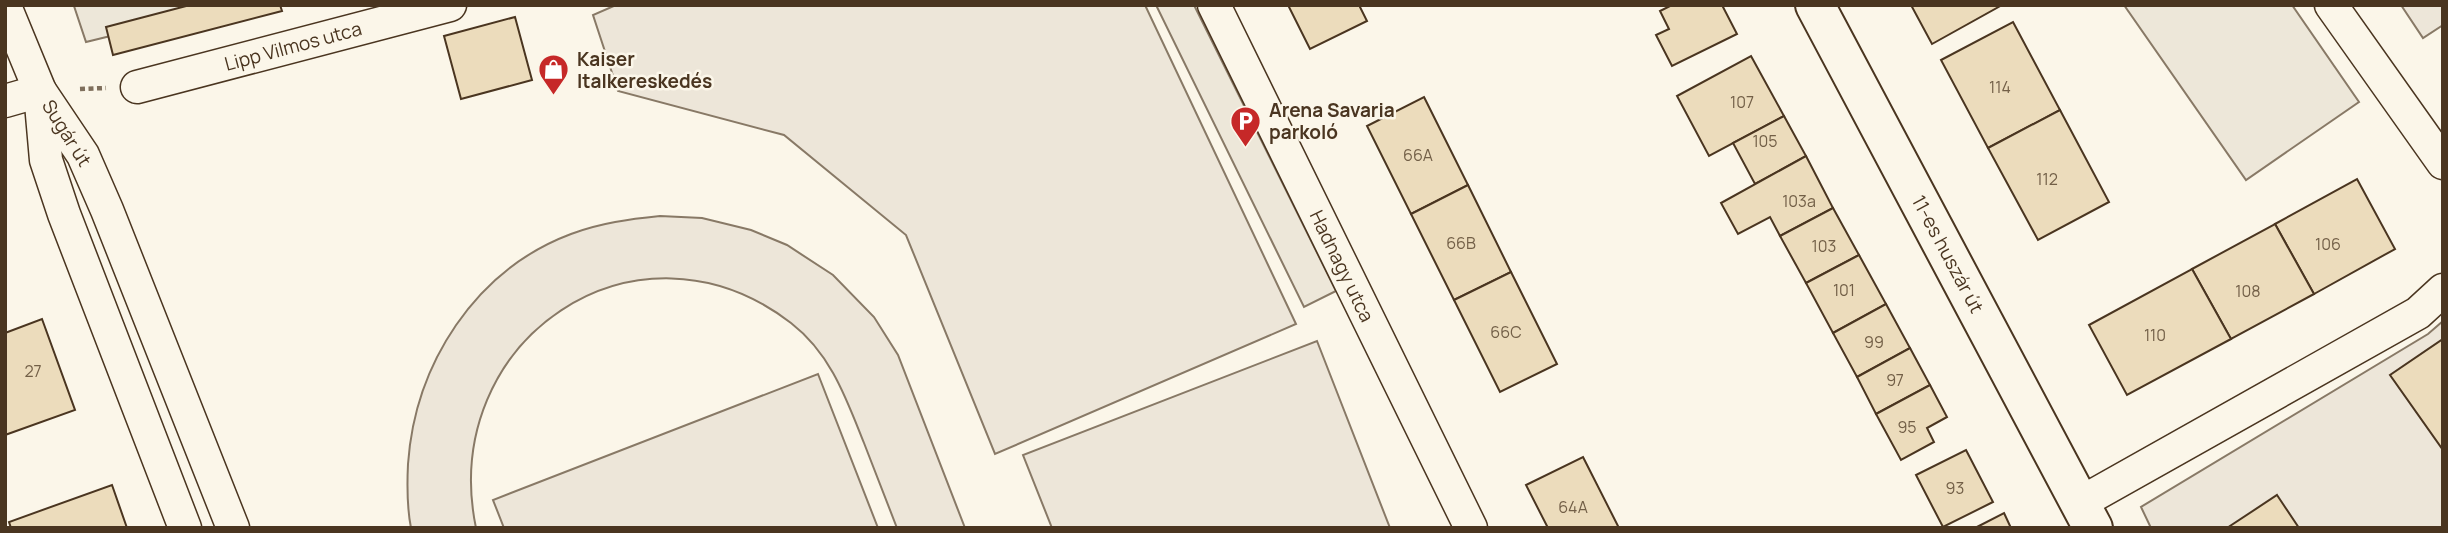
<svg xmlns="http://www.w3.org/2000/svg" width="2448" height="533" viewBox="0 0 2448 533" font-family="Manrope,sans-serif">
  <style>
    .green { fill: #ede6d9; stroke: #887966; stroke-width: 2 }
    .parking { fill: #ede7d9; stroke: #887966; stroke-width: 2 }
    .building { fill: #ecdcbc; stroke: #4a3520; stroke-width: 2 }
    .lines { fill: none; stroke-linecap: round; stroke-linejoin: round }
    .street-casing { stroke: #4a3520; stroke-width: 35 }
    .secondary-casing { stroke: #4a3520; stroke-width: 42 }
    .path { stroke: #7f6f5c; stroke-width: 4.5; stroke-dasharray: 5 3.5; stroke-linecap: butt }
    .street { stroke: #fbf6e9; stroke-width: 32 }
    .secondary { stroke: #fbf6e9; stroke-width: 38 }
    .labels { text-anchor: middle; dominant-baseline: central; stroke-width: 5; stroke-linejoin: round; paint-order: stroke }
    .number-label { font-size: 16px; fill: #725f47 }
    .street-label { font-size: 19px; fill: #4a3520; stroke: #fbf6e9 }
    .poi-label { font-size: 19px; font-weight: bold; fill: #4a3520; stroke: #fbf6e9; text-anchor: start }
  </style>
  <rect width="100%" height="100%" fill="#fbf6e9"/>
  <g class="green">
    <polygon points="616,5 1145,5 1296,324 995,454 906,235 784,135 618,91 593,15"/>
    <polygon points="2401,5 2443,5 2443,25 2423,38"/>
    <path d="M 660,216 L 702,218 L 751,230 L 787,245 L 833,275 L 874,317 L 898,355 L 965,528 L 897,528 C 886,500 875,472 864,443 C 846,398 831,354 791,323 C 637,204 437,340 476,528 L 411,528 C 407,508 407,485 408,464 C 415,364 475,270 571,234 C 600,223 630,219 660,216 Z"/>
    <polygon points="2443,321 2443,528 2151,528 2141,507 2428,334"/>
    <polygon points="1317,341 1390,528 1052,528 1023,455"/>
    <polygon points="818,374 878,528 504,528 493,500"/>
  </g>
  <g class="parking">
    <polygon points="76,5 237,5 86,42 74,6"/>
    <polygon points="1156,5 1194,5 1336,291 1304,307"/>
    <polygon points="2124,5 2292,5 2359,102 2246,180"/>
  </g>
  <g class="building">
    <polygon points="190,5 280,5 282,11 113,55 106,27"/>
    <polygon points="1288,5 1359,5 1367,21 1310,49"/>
    <polygon points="1672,5 1722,5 1737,34 1672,66 1656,35 1669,29 1660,11"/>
    <polygon points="1911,5 2002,5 1932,44"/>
    <polygon points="515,17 532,80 461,99 444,36"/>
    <polygon points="2013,22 2060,110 1988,148 1941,60"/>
    <polygon points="1751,56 1784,116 1709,156 1677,96"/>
    <polygon points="1424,97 1468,185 1411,214 1367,126"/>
    <polygon points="2060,110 2109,202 2038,240 1988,148"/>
    <polygon points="1784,116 1806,156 1755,184 1733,143"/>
    <polygon points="1806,156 1833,208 1780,236 1770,217 1738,234 1721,203"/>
    <polygon points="2357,179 2395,249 2314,294 2275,224"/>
    <polygon points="1468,185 1511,272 1454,300 1411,214"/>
    <polygon points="1833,208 1859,255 1806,283 1780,236"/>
    <polygon points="2275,224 2314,294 2231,339 2192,269"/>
    <polygon points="1859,255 1886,304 1833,333 1806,283"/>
    <polygon points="2192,269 2231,339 2127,395 2089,325"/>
    <polygon points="1511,272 1557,364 1500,392 1454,300"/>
    <polygon points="1886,304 1910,348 1857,377 1833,333"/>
    <polygon points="42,319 75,410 5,435 5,333"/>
    <polygon points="2443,339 2443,450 2390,375"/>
    <polygon points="1910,348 1930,385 1876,414 1857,377"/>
    <polygon points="1930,385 1947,417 1927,428 1934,442 1901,460 1876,414"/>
    <polygon points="1966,450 1993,502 1943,527 1916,475"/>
    <polygon points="1583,457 1619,528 1548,528 1526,485"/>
    <polygon points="112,485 127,528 11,528 9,522"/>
    <polygon points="2277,495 2299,528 2227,528"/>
    <polygon points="2004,513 2011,528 1975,528"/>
  </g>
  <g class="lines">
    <defs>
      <g id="street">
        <polyline points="1214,5 1471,528"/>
        <polyline points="2331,5 2443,163"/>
        <polyline points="5,6 40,91 83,155 107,210 233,528"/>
        <polyline points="137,87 450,5"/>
        <polyline points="40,92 46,160 64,214 185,528"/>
        <polyline points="5,101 40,91"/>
        <polyline points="2080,503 2418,313 2443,290"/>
      </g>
      <polyline id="secondary" points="1815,5 2093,528"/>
    </defs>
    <use href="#street" class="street-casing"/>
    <use href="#secondary" class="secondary-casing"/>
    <polyline class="path" points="80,89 106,88"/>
    <use href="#street" class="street"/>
    <use href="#secondary" class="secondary"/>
  </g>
  <defs>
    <symbol id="shop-pin" viewBox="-11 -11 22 30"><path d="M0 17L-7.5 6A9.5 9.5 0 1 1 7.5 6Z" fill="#c62828" stroke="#fbf6e9"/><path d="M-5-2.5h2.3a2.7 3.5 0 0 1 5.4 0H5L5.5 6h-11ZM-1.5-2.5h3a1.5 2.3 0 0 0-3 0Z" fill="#fff"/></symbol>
    <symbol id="parking-pin" viewBox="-11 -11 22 30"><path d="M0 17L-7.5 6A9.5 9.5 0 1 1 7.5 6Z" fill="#c62828" stroke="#fbf6e9"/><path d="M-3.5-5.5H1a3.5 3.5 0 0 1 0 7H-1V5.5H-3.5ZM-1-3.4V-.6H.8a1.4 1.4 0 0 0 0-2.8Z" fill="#fff"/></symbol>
  </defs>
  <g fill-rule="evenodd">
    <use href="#shop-pin" x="536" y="52" width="35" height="47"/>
    <use href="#parking-pin" x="1228" y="104" width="35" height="47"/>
  </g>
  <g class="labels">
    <g class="number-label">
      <text x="2000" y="87">114</text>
      <text x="1742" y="102">107</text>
      <text x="1765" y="141">105</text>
      <text x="1418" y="155">66A</text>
      <text x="2047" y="179">112</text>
      <text x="1799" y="201">103a</text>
      <text x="1461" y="243">66B</text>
      <text x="2328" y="244">106</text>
      <text x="1824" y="246">103</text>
      <text x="1844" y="290">101</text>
      <text x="2248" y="291">108</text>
      <text x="1506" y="332">66C</text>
      <text x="2155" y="335">110</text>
      <text x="1874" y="342">99</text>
      <text x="33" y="371">27</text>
      <text x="1895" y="380">97</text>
      <text x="1907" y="427">95</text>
      <text x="1955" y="488">93</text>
      <text x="1573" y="507">64A</text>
    </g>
    <g class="street-label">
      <text transform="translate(293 46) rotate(-15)">Lipp Vilmos utca</text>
      <text transform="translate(67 133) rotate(58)">Sugár út</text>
      <text transform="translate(1948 254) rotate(62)">11-es huszár út</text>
      <text transform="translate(1342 266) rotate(64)">Hadnagy utca</text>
    </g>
    <g class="poi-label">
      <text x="577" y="59">Kaiser<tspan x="577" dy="22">Italkereskedés</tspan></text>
      <text x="1269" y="110">Arena Savaria<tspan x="1269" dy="22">parkoló</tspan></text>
    </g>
  </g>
  <rect width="2448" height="533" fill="none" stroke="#4a3520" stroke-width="14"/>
</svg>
